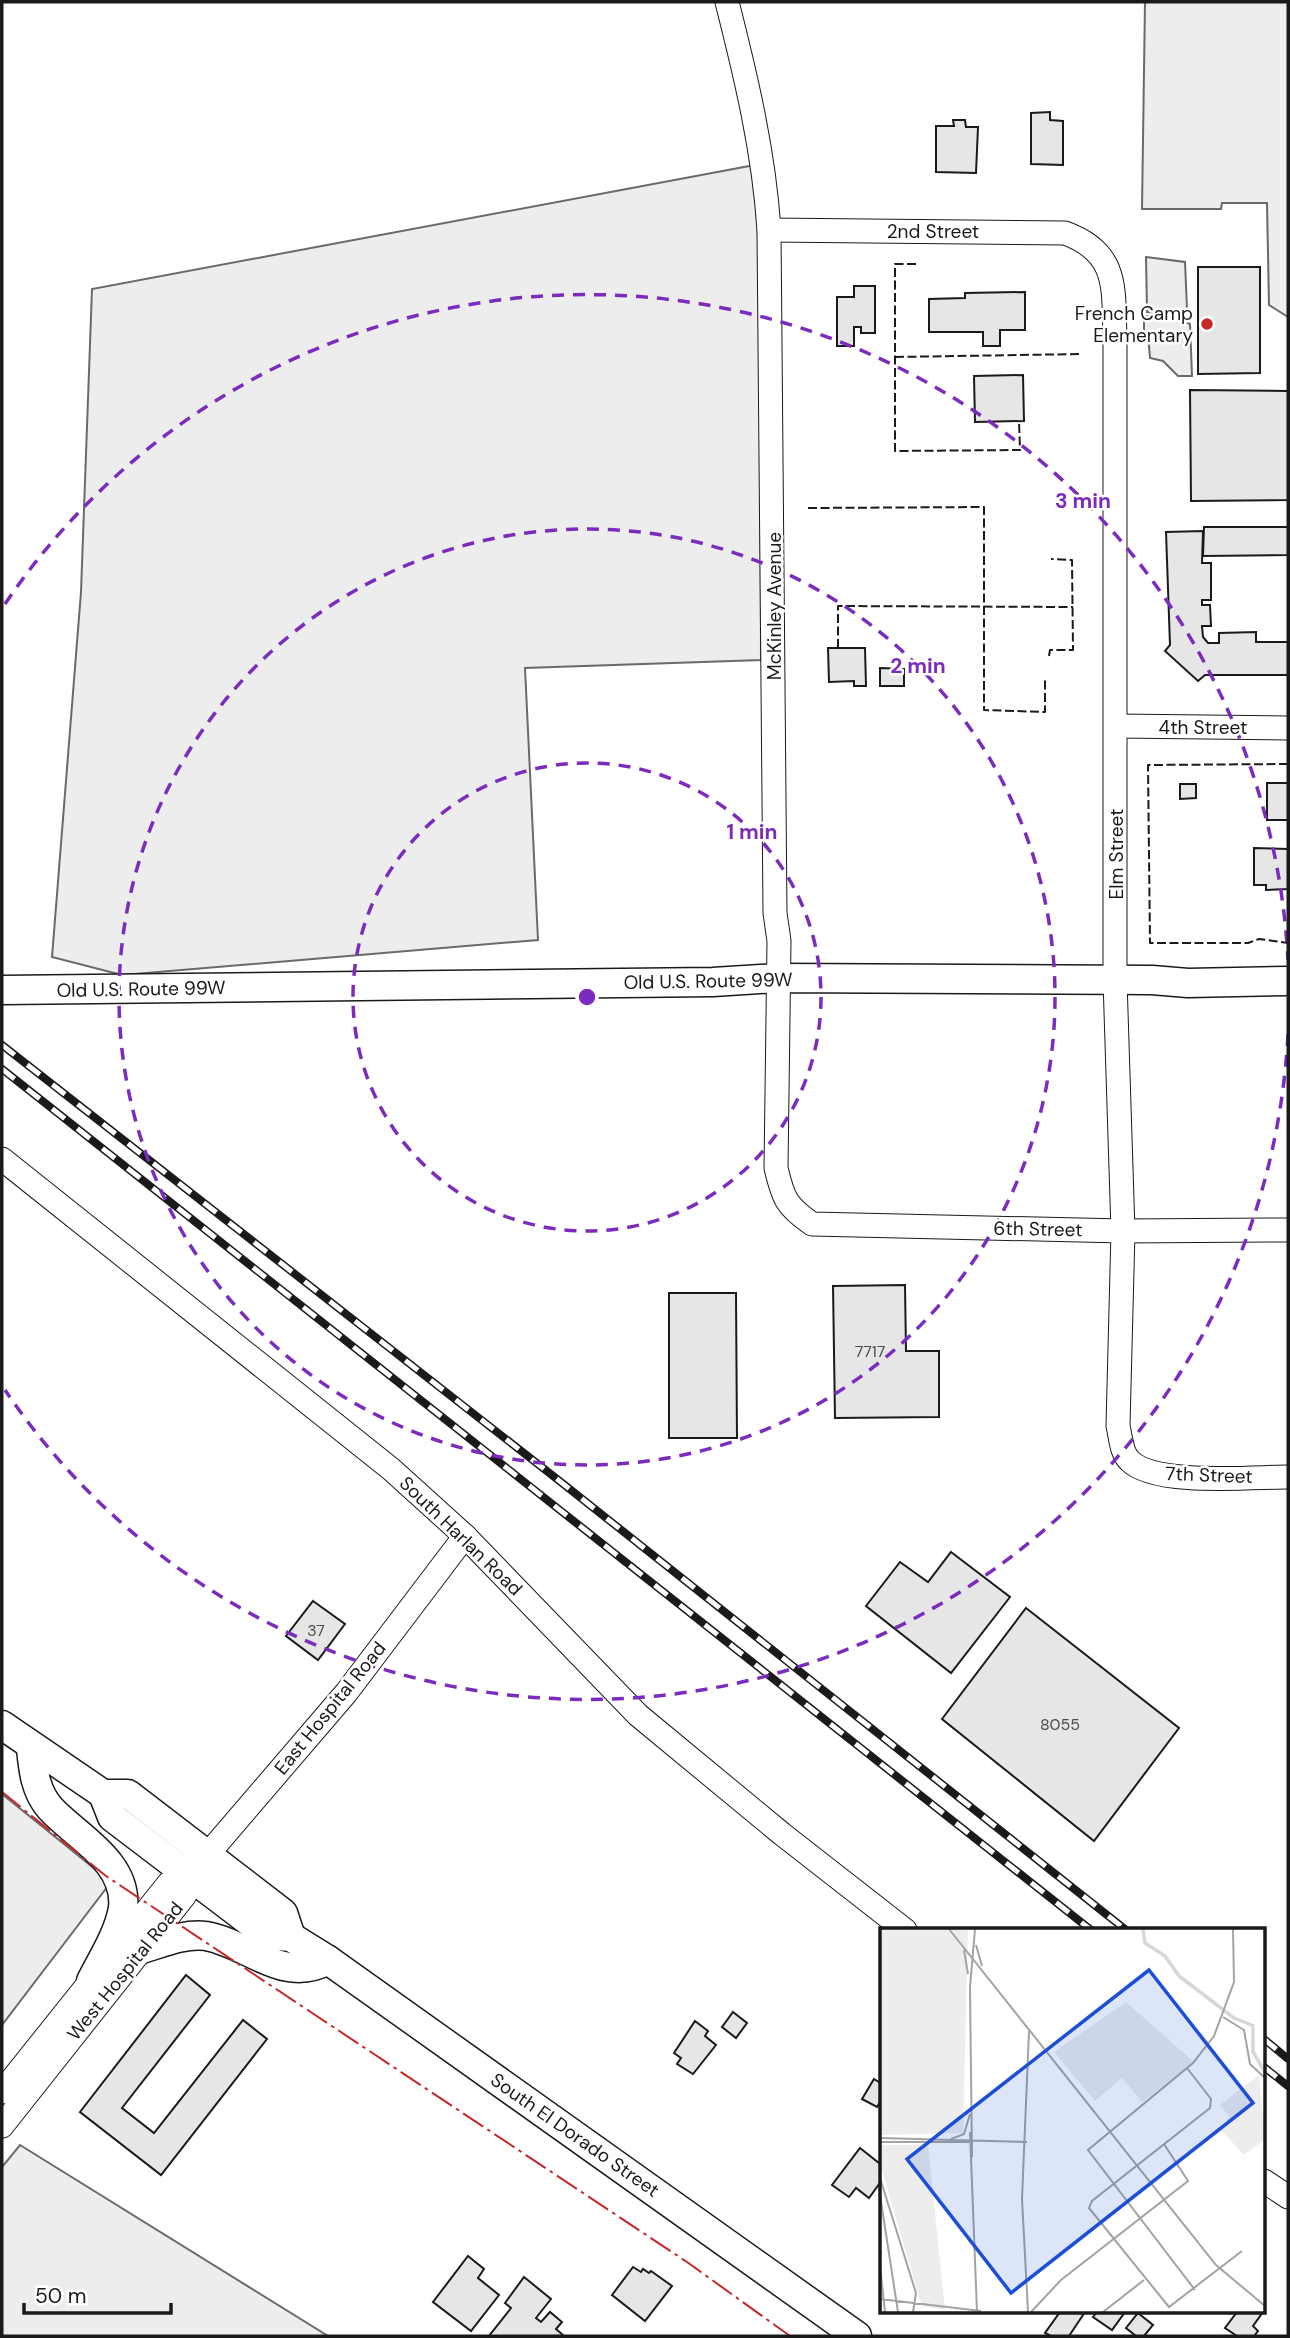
<svg xmlns="http://www.w3.org/2000/svg" width="1290" height="2338" viewBox="0 0 1290 2338" font-family="'DM Sans',sans-serif">
  <style>
    .green { fill: #ededed; stroke: #6a6a6a; stroke-width: 2 }
    .building { fill: #e6e6e6; stroke: #1a1a1a; stroke-width: 2 }
    .lines { fill: none; stroke-linecap: round; stroke-linejoin: round }
    .minor-casing { stroke: #1a1a1a; stroke-width: 25 }
    .major-casing { stroke: #1a1a1a; stroke-width: 31 }
    .minor { stroke: #fff; stroke-width: 23 }
    .major { stroke: #fff; stroke-width: 28 }
    .rail-casing { stroke: #1a1a1a; stroke-width: 8 }
    .rail { stroke: #fff; stroke-width: 5; stroke-dasharray: 16; stroke-linecap: butt }
    .fence { stroke: #1a1a1a; stroke-width: 2; stroke-dasharray: 9 3.5; stroke-linecap: butt }
    .power { stroke: #c62828; stroke-width: 2; stroke-dasharray: 24 5 3.5 5; stroke-linecap: butt }
    .ring { fill: none; stroke: #7b2cbf; stroke-width: 3.5; stroke-dasharray: 12 9 }
    .poi-dot { fill: #c62828; stroke: #fff; stroke-width: 2.5 }
    .labels { text-anchor: middle; dominant-baseline: central; stroke-width: 5; stroke-linejoin: round; paint-order: stroke }
    .number-label { font-size: 16px; fill: #4d4d4d }
    .street-label { font-size: 19px; fill: #1a1a1a; stroke: #fff }
    .poi-label { font-size: 19px; fill: #1a1a1a; stroke: #fff; text-anchor: end }
    .inset-river { fill: none; stroke: #d7d7d7; stroke-width: 3.5 }
    .inset-road { fill: none; stroke: #a3a3a3; stroke-width: 2 }
    .view { fill: #1d4ed8; fill-opacity: 0.15; stroke: #1d4ed8; stroke-width: 3.5 }
    .inset-edge { fill: none; stroke: #1a1a1a; stroke-width: 3.5 }
    .centre { fill: #7b2cbf; stroke: #fff; stroke-width: 3.5 }
    .ring-label { font-size: 21px; text-anchor: middle; font-weight: bold; fill: #7b2cbf; stroke: #fff; stroke-width: 5; stroke-linejoin: round; paint-order: stroke }
  </style>
  <rect width="100%" height="100%" fill="#fff"/>
  <g class="green">
    <polygon points="1145,2 1288,2 1288,317 1269,305 1267,203 1222,203 1221,209 1142,209"/>
    <polygon points="760,164 761,660 525,668 538,940 122,975 52,957 81,592 92,289"/>
    <polygon points="1146,257 1185,262 1187,309 1182,314 1147,312"/>
    <polygon points="1144,316 1178,319 1190,324 1192,376 1178,376 1163,361 1150,358 1148,335 1144,334"/>
    <polygon points="2,1794 111,1882 2,2025"/>
    <polygon points="20,2145 328,2336 2,2336 2,2167"/>
  </g>
  <g class="building">
    <polygon points="1050,112 1050,120 1063,121 1063,165 1031,164 1031,113"/>
    <polygon points="953,120 965,120 966,127 978,127 976,173 936,172 936,126 954,126"/>
    <polygon points="1198,267 1260,267 1260,373 1198,374"/>
    <polygon points="854,286 875,286 875,333 861,333 861,327 854,327 854,346 837,346 837,297 854,297"/>
    <polygon points="1025,292 1025,330 1000,330 1000,346 983,346 983,332 929,332 929,299 965,298 965,293"/>
    <polygon points="1023,375 1024,421 975,422 974,376"/>
    <polygon points="1190,390 1288,391 1288,500 1191,501"/>
    <polygon points="1204,527 1288,527 1288,555 1203,556"/>
    <polygon points="1203,531 1202,563 1211,563 1211,600 1202,600 1202,605 1210,605 1211,626 1202,626 1203,637 1208,643 1219,643 1219,633 1256,632 1256,642 1288,642 1288,675 1205,675 1198,681 1165,651 1170,645 1166,532"/>
    <polygon points="828,648 865,648 866,686 854,686 854,681 829,682"/>
    <polygon points="880,668 904,669 904,686 880,686"/>
    <rect x="1267" y="783" width="21" height="37"/>
    <polygon points="1180,784 1196,784 1196,798 1180,799"/>
    <polygon points="1254,848 1288,849 1288,889 1266,890 1266,885 1254,885"/>
    <polygon points="905,1285 906,1351 939,1351 939,1417 835,1418 833,1286"/>
    <polygon points="669,1293 736,1293 737,1438 669,1438"/>
    <polygon points="951,1552 1010,1597 951,1673 866,1606 900,1562 928,1582"/>
    <polygon points="313,1601 345,1624 318,1660 286,1636"/>
    <polygon points="1026,1608 1179,1728 1094,1841 942,1719"/>
    <polygon points="186,1975 210,1995 122,2108 154,2133 243,2020 267,2039 161,2175 80,2112"/>
    <polygon points="733,2012 747,2023 736,2038 722,2027"/>
    <polygon points="695,2021 708,2031 705,2036 716,2045 693,2074 677,2064 681,2058 674,2053"/>
    <polygon points="874,2079 882,2084 882,2099 877,2107 862,2099"/>
    <polygon points="860,2148 879,2163 882,2159 882,2180 869,2198 856,2188 849,2197 832,2185"/>
    <polygon points="468,2256 484,2269 478,2278 499,2295 471,2331 433,2302"/>
    <polygon points="633,2267 641,2272 643,2269 649,2273 651,2271 672,2286 645,2321 612,2295"/>
    <polygon points="524,2277 551,2299 536,2318 541,2322 550,2312 562,2322 556,2329 564,2336 489,2336 511,2308 505,2303"/>
    <polygon points="1060,2312 1085,2312 1069,2336 1051,2336 1045,2333"/>
    <polygon points="1097,2312 1125,2312 1112,2330 1093,2317"/>
    <polygon points="1237,2312 1263,2312 1253,2326 1258,2331 1254,2336 1237,2336 1225,2328"/>
    <polygon points="1138,2313 1153,2325 1144,2336 1136,2336 1126,2328"/>
  </g>
  <g class="lines">
    <defs>
      <g id="minor">
        <path d="M 727,2 C 746,77 764,152 769,230 L 775,913 L 779,941 L 776,1168 C 783,1198 786,1206 812,1224 L 1123,1231 L 1288,1230"/>
        <path d="M 769,230 L 1065,233 C 1120,253 1113,290 1115,339 L 1115,980 L 1123,1231 L 1118,1426 C 1121,1438 1121,1453 1130,1461 C 1155,1486 1252,1477 1288,1477"/>
        <polyline points="1117,726 1288,728"/>
        <polyline points="2,1159 391,1469 465,1536 638,1715 782,1834 905,1930"/>
        <polyline points="2,2092 169,1883 190,1875"/>
        <polyline points="2,2126 185,1895 190,1875 346,1693 465,1536"/>
        <polyline points="1264,2181 1288,2197"/>
      </g>
      <g id="major">
        <polyline points="2,990 713,982 777,978 1152,980 1188,983 1288,981"/>
        <polyline points="2,1725 103,1794 128,1794 283,1913 291,1937"/>
        <path d="M 31,1748 C 33,1769 35,1791 50,1808 C 75,1836 128,1861 123,1908 C 119,1933 102,1959 91,1981"/>
        <polyline points="103,1794 112,1817 267,1935 291,1937 328,1960 857,2336"/>
        <path d="M 142,1949 C 162,1943 185,1933 206,1936 C 250,1944 283,1985 328,1960"/>
      </g>
    </defs>
    <use href="#minor" class="minor-casing"/>
    <use href="#major" class="major-casing"/>
    <use href="#minor" class="minor"/>
    <use href="#major" class="major"/>
    <defs>
      <g id="rail">
        <polyline points="2,1045 557,1479 1126,1930"/>
        <polyline points="2,1069 1091,1930"/>
        <polyline points="1264,2039 1288,2059"/>
        <polyline points="1264,2067 1288,2086"/>
      </g>
    </defs>
    <use href="#rail" class="rail-casing"/>
    <use href="#rail" class="rail"/>
    <g class="fence">
      <polyline points="916,264 895,264 895,451 1020,450 1019,421"/>
      <polyline points="895,357 1082,354"/>
      <polyline points="808,508 984,507 984,710 1045,712 1045,680"/>
      <polyline points="838,648 838,606 1073,607"/>
      <polyline points="1049,656 1050,650 1073,650 1072,560 1051,559"/>
      <polyline points="1288,764 1148,765 1150,943 1248,943 1259,939 1288,943"/>
    </g>
    <polyline class="power" points="2,1792 106,1876 687,2262 790,2336"/>
  </g>
  <g class="ring">
    <circle cx="587" cy="997" r="234"/>
    <circle cx="587" cy="997" r="468"/>
    <path d="M1288 1034A702 702 0 0 1 5 1390M5 604A702 702 0 0 1 1288 960"/>
  </g>
  <circle class="poi-dot" cx="1207" cy="324" r="7"/>
  <g class="labels">
    <g class="number-label">
      <text x="870" y="1351">7717</text>
      <text x="316" y="1630">37</text>
      <text x="1060" y="1724">8055</text>
    </g>
    <g class="street-label">
      <text x="933" y="231">2nd Street</text>
      <text transform="translate(774 606) rotate(-90)">McKinley Avenue</text>
      <text x="1203" y="727">4th Street</text>
      <text transform="translate(1116 854) rotate(-90)">Elm Street</text>
      <text transform="translate(708 981) rotate(-1)">Old U.S. Route 99W</text>
      <text transform="translate(141 989) rotate(-1)">Old U.S. Route 99W</text>
      <text transform="translate(1038 1229) rotate(1)">6th Street</text>
      <text transform="translate(1209 1475) rotate(2)">7th Street</text>
      <text transform="translate(461 1536) rotate(44)">South Harlan Road</text>
      <text transform="translate(330 1708) rotate(-51)">East Hospital Road</text>
      <text transform="translate(125 1971) rotate(-51)">West Hospital Road</text>
      <text transform="translate(575 2135) rotate(35)">South El Dorado Street</text>
    </g>
    <g class="poi-label">
      <text x="1193" y="313">French Camp<tspan x="1193" dy="22">Elementary</tspan></text>
    </g>
  </g>
  <g transform="translate(880 1928)">
    <rect width="385" height="385" fill="#fff"/>
    <path d="M 0,1 L 88,1 L 83,205 L 0,207 ZM 246,74 L 314,134 L 262,174 L 242,150 L 215,173 L 174,124 ZM 379,147 L 385,211 L 364,227 L 340,201 L 350,189 L 340,177 ZM 0,217 L 48,217 L 65,382 L 42,378 L 0,236 Z" fill="#ededed"/>
    <path class="inset-river" d="M 263,1 L 265,15 L 285,28 L 299,48 L 354,90 L 374,98M 373,99 L 373,124 L 385,144"/>
    <path class="inset-road" d="M 69,1 L 336,337 L 385,378M 96,17 L 102,38M 84,22 L 88,46M 343,89 L 364,102 L 370,136 L 385,150M 307,140 L 331,171 L 330,180 L 212,273 L 209,280 L 289,379 L 362,323M 90,204 L 97,384M 0,210 L 147,214M 71,211 L 84,206 L 90,186M 0,214 L 89,214M 92,229 L 90,59 L 95,1M 0,250 L 36,365 L 33,384M 0,267 L 18,384M 0,338 L 5,384M 315,362 L 208,222 L 313,135 L 334,108 L 354,54 L 353,1M 0,371 L 101,383M 148,384 L 142,271 L 149,103M 151,384 L 181,352 L 308,253 L 284,216M 223,384 L 264,352"/>
    <path class="view" d="M 269,42 L 373,175 L 131,365 L 27,231 Z"/>
    <rect width="385" height="385" class="inset-edge"/>
  </g>
  <circle cx="587" cy="997" r="10" class="centre"/>
  <g class="ring-label">
    <text x="1083" y="508">3 min</text>
    <text x="918" y="673">2 min</text>
    <text x="752" y="839">1 min</text>
  </g>
  <rect width="1290" height="2338" fill="none" stroke="#1a1a1a" stroke-width="7"/>
  <path d="M24 2303v10h147v-10" fill="none" stroke="#1a1a1a" stroke-width="3.5"/>
  <text x="35" y="2303" font-size="21" fill="#1a1a1a" stroke="#ffffff" stroke-width="5" paint-order="stroke">50 m</text>
</svg>
